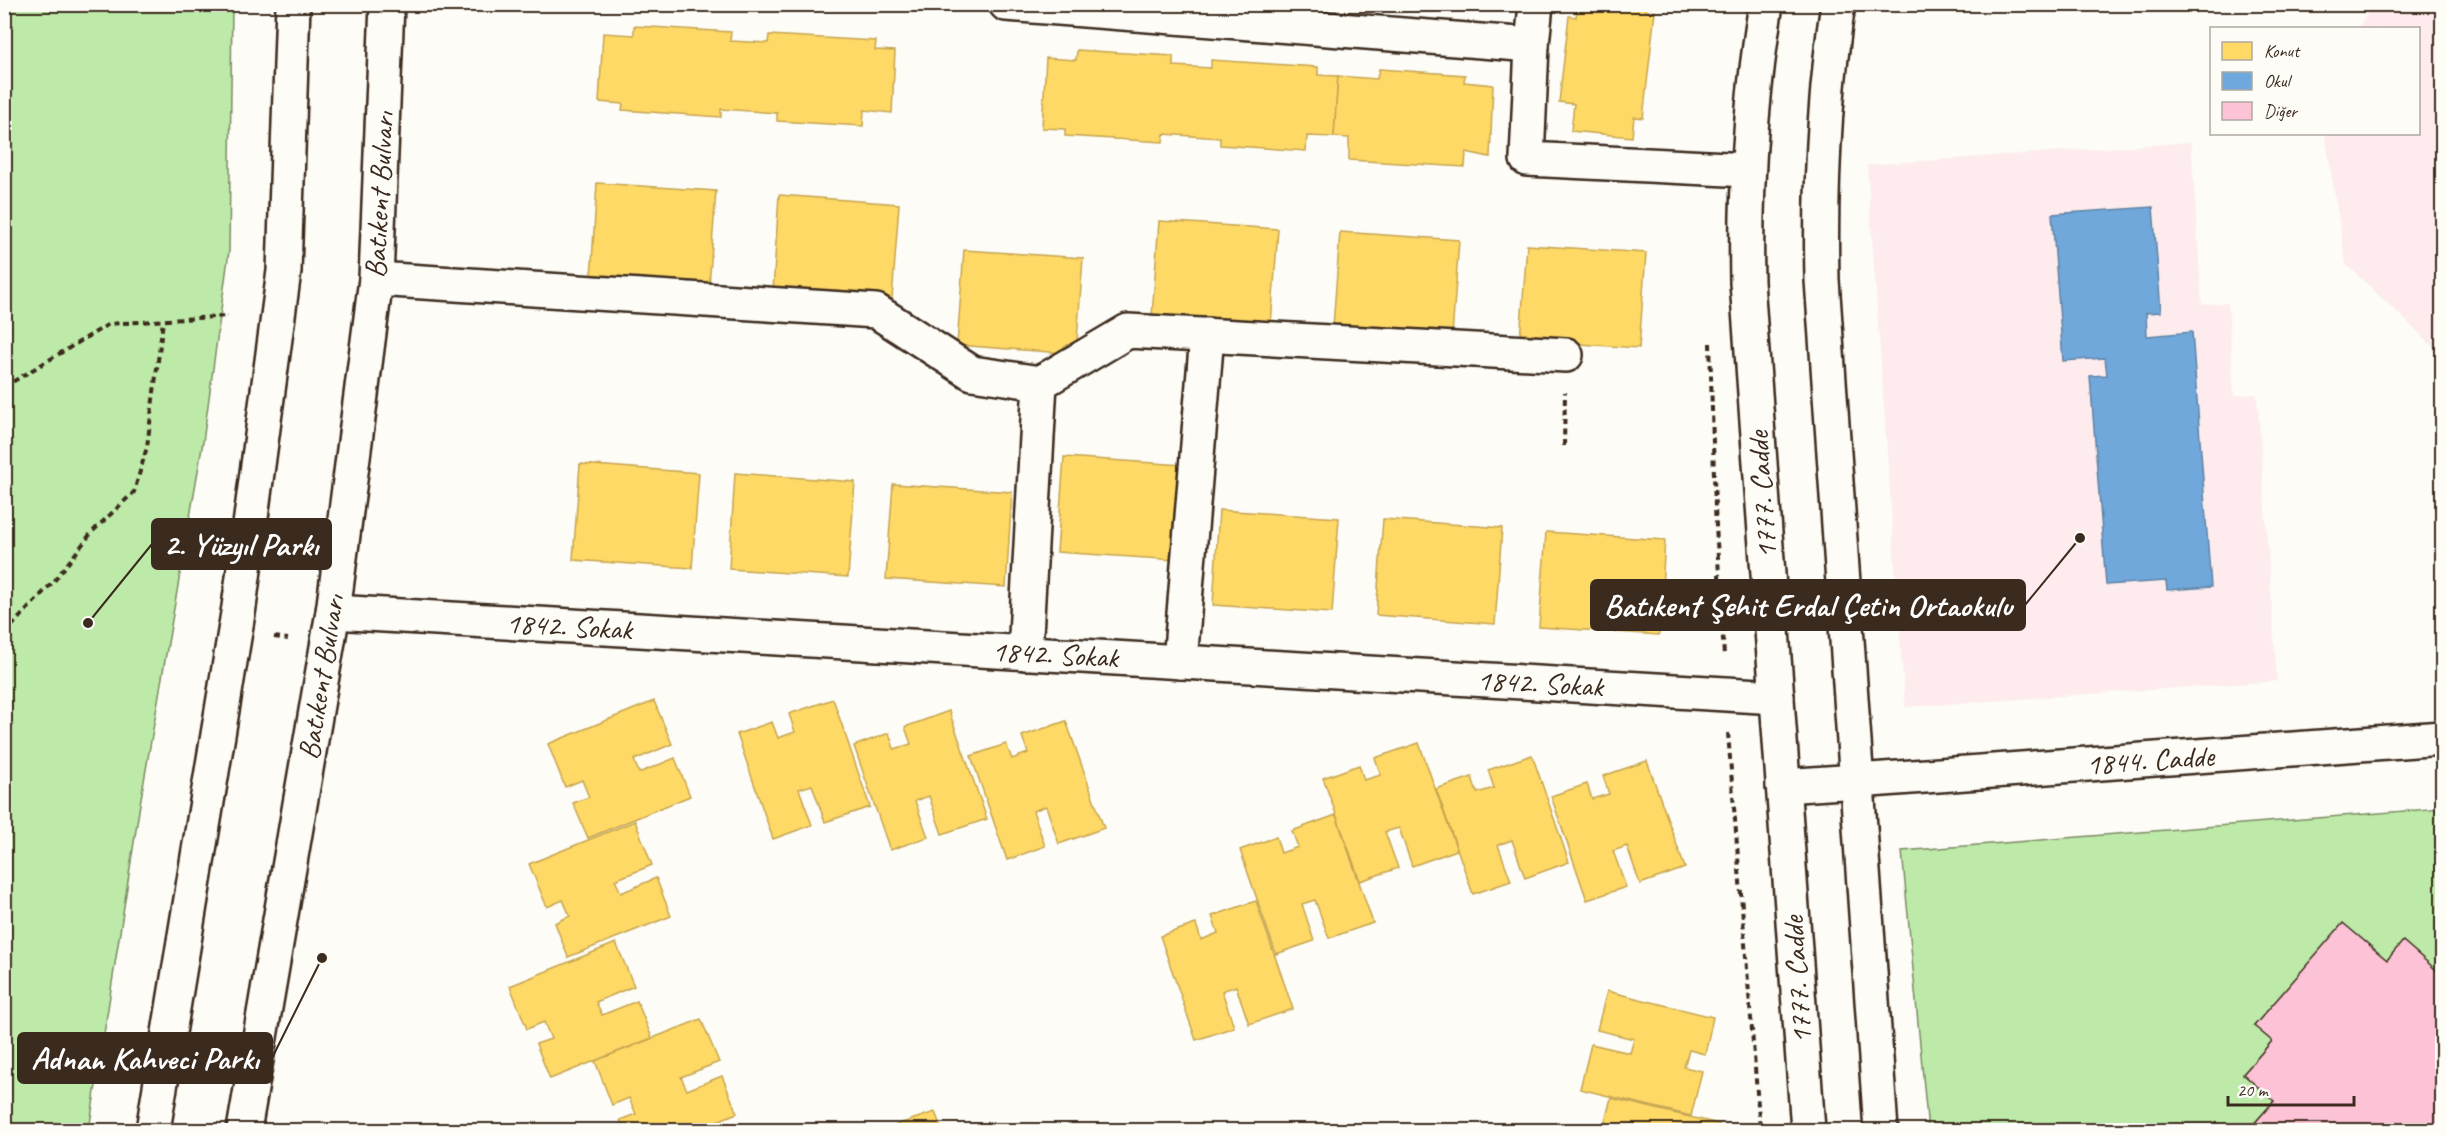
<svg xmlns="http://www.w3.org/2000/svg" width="2447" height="1135" viewBox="0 0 2447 1135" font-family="Caveat,sans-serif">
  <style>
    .built { fill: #fdebed }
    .green { fill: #bdeaa8; stroke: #7c8a63; stroke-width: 1.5 }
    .homes { fill: #ffd966; stroke: #c4a450; stroke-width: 1.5 }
    .schools { fill: #6fa8dc; stroke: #5f82a3; stroke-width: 1.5 }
    .building { fill: #fcc3d6; stroke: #3b2a1e; stroke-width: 1.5 }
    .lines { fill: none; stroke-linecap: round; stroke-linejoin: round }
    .minor-casing { stroke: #3b2a1e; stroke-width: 38 }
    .major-casing { stroke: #3b2a1e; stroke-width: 38 }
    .path { stroke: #3b2a1e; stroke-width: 4; stroke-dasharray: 6 4.5; stroke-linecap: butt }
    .minor { stroke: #fdfcf7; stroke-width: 33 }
    .major { stroke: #fdfcf7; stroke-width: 33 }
    .labels { text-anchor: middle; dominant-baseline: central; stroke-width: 6; stroke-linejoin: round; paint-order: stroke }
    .street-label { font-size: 30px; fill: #3b2a1e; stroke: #fdfcf7 }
    .leader { fill: none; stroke: #3b2a1e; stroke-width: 2 }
    .callout-dot { fill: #3b2a1e; stroke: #fdfcf7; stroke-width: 2 }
    .callout { fill: #3b2a1e; stroke: #3b2a1e; stroke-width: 2 }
    .callout-label { font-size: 32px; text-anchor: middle; font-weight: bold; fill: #fff }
  </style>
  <rect width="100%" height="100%" fill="#fdfcf7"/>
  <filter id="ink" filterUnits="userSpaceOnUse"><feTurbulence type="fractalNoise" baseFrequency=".0167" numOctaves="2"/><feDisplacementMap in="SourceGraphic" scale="12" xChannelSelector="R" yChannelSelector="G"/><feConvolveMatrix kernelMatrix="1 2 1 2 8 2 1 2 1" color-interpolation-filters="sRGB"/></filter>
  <g filter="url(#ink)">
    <g class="built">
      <polygon points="2373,5 2442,5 2442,355 2346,264 2325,134 2418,134 2418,28 2358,28"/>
      <polygon points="2191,142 2202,305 2228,303 2234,396 2257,394 2277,681 1905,707 1867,165"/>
    </g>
    <g class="green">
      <polygon points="5,4 232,5 229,251 203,442 140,804 89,1130 5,1130"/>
      <polygon points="2442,808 2442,1130 1928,1130 1902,851"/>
    </g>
    <g class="homes">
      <polygon points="1578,4 1647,4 1646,11 1655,12 1643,118 1634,117 1632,137 1571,131 1574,104 1559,102 1569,16 1576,17"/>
      <polygon points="634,26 731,32 730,41 768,43 769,35 876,41 875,50 895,51 892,113 864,110 863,126 777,121 777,113 721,109 721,117 622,110 623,104 599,102 603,33 634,35"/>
      <polygon points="1077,50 1173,56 1173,66 1211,68 1211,60 1318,67 1318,75 1338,76 1334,137 1307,136 1306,151 1220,145 1220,138 1164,134 1163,142 1065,136 1065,129 1042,128 1046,58 1076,60"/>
      <polygon points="1379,69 1465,75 1464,82 1493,85 1490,157 1466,152 1465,167 1349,160 1349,138 1334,137 1338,76 1377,79"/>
      <polygon points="597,183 716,191 709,287 591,278"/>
      <polygon points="779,195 899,204 892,299 773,291"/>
      <polygon points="1159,221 1278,229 1271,325 1152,316"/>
      <polygon points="1340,232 1459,240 1452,335 1333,327"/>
      <polygon points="1527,245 1646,253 1639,348 1520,340"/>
      <polygon points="964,250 1083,258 1076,354 957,345"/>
      <polygon points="1064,457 1183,465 1176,560 1057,552"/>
      <polygon points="580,464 699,473 692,568 573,560"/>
      <polygon points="735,473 855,482 848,577 729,569"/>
      <polygon points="893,484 1012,492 1006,587 886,579"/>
      <polygon points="1219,510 1339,518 1332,613 1213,605"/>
      <polygon points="1383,519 1502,528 1495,624 1376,615"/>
      <polygon points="1546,532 1665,540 1659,635 1539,627"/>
      <polygon points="833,699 870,807 825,822 812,785 799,789 812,825 773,839 737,734 772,722 778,738 795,732 789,714"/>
      <polygon points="654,701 672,744 634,760 639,773 675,758 690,796 588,838 573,803 589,797 582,780 565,787 548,744"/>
      <polygon points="949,711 987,819 942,834 929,796 915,801 928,837 890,850 854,746 889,733 894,749 911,744 905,727"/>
      <polygon points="1066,721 1104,828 1059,844 1046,806 1033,811 1045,846 1007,860 971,756 1006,744 1012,759 1028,753 1022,736"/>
      <polygon points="1419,743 1457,850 1412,866 1399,828 1385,832 1398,868 1360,881 1323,778 1359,765 1364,780 1381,775 1375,758"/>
      <polygon points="1532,755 1569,862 1525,878 1512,840 1498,845 1511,881 1473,894 1436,789 1472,777 1477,793 1494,788 1488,770"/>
      <polygon points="1647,761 1685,868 1640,884 1627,846 1613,851 1626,887 1587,900 1551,796 1587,784 1592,799 1609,794 1603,776"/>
      <polygon points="1336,815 1373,923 1329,938 1315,900 1302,904 1314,941 1276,954 1240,850 1276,837 1281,853 1298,847 1292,831"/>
      <polygon points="635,821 652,865 615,880 621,893 656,878 671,916 568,957 555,923 570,916 563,900 547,907 529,864"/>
      <polygon points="1256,901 1293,1009 1249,1024 1236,986 1222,991 1234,1027 1196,1040 1160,936 1196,924 1201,940 1218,933 1212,916"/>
      <polygon points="616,943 634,986 596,1002 602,1015 637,1001 652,1038 550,1079 536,1044 551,1039 544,1022 527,1029 510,986"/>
      <polygon points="1607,991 1713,1017 1705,1054 1689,1050 1684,1067 1702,1071 1691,1116 1580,1089 1591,1044 1630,1053 1634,1039 1597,1030"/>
      <polygon points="701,1019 719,1062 681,1077 687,1090 722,1076 737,1113 695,1130 625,1130 620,1120 636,1114 629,1098 612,1105 595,1061"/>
      <polygon points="1611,1098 1719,1124 1717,1130 1603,1130"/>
      <polygon points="935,1112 942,1130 898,1130 896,1125"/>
    </g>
    <polygon class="schools" points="2153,207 2161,312 2146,313 2147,336 2192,332 2211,587 2167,590 2166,581 2106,585 2090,376 2107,375 2105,358 2063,361 2052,214"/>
    <polygon class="building" points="2343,923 2387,960 2403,941 2442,975 2442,1130 2255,1130 2251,1127 2274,1101 2243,1074 2272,1041 2254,1026"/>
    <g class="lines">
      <defs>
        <g id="minor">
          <polyline points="1006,4 1532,45 1536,4"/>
          <polyline points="1532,45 1527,159 1748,170"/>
          <polyline points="376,279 876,311 972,373 1040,383 1128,331 1566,355"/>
          <polyline points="333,612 1777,697"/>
          <polyline points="1025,653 1040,383"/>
          <polyline points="1180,662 1207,335"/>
          <polyline points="1857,781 2442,738"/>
        </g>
        <g id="major">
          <path d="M 1766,4 C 1751,97 1745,188 1747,282 L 1808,1130"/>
          <path d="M 1838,4 C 1824,96 1820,187 1822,280 L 1881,1130"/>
          <polyline points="1783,786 1857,781"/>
          <polyline points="153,1130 239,607 284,271 293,4"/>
          <polyline points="244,1130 333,612 376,279 387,4"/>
        </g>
      </defs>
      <use href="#minor" class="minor-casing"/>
      <use href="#major" class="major-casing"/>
      <g class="path">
        <polyline points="1710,343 1715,509 1724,656"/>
        <polyline points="4,387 109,324 228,316"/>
        <polyline points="1564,446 1565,392"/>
        <polyline points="4,634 55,580 92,532 134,492 147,447 163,321"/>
        <polyline points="274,637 288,639"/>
        <polyline points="1728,733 1760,1130"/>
      </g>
      <use href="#minor" class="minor"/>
      <use href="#major" class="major"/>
    </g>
  </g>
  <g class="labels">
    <g class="street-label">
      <text transform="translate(379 195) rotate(-87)">Batıkent Bulvarı</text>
      <text transform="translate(1762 495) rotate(-94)">1777. Cadde</text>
      <text transform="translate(569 626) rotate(3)">1842. Sokak</text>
      <text transform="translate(1055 654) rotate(3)">1842. Sokak</text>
      <text transform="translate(321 677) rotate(-81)">Batıkent Bulvarı</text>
      <text transform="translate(1540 683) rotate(3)">1842. Sokak</text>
      <text transform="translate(2150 760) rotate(-4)">1844. Cadde</text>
      <text transform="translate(1797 980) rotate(-94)">1777. Cadde</text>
    </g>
  </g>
  <path class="leader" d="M88 623L152 544M2080 538L2025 605M322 958L272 1058"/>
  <g class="callout-dot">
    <circle cx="88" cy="623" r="6"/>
    <circle cx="2080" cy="538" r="6"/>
    <circle cx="322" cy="958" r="6"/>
  </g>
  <g class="callout">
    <rect x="152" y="519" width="179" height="50" rx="6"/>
    <rect x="1591" y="580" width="434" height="50" rx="6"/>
    <rect x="18" y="1033" width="254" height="50" rx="6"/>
  </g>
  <g class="callout-label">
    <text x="241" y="555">2. Yüzyıl Parkı</text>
    <text x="1808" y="616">Batıkent Şehit Erdal Çetin Ortaokulu</text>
    <text x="145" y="1069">Adnan Kahveci Parkı</text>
  </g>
  <rect width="2447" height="1135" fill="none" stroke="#fdfcf7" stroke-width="24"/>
  <rect x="12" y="12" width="2423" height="1111" fill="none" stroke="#3b2a1e" stroke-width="2" filter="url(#ink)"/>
  <rect x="2210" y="27" width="210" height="108" fill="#fdfcf7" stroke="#afa8a0" stroke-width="1.5"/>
  <rect x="2222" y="42" width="30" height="18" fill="#ffd966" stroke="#afa8a0" stroke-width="1.5"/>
  <text x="2264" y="57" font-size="18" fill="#3b2a1e">Konut</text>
  <rect x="2222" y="72" width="30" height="18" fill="#6fa8dc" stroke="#afa8a0" stroke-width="1.5"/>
  <text x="2264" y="87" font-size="18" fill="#3b2a1e">Okul</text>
  <rect x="2222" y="102" width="30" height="18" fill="#fcc3d6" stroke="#afa8a0" stroke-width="1.5"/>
  <text x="2264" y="117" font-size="18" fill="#3b2a1e">Diğer</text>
  <path d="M2228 1096v9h126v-9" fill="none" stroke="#3b2a1e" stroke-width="3"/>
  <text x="2237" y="1096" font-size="18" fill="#3b2a1e" stroke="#fdfcf7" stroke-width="4.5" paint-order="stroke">20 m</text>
</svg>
